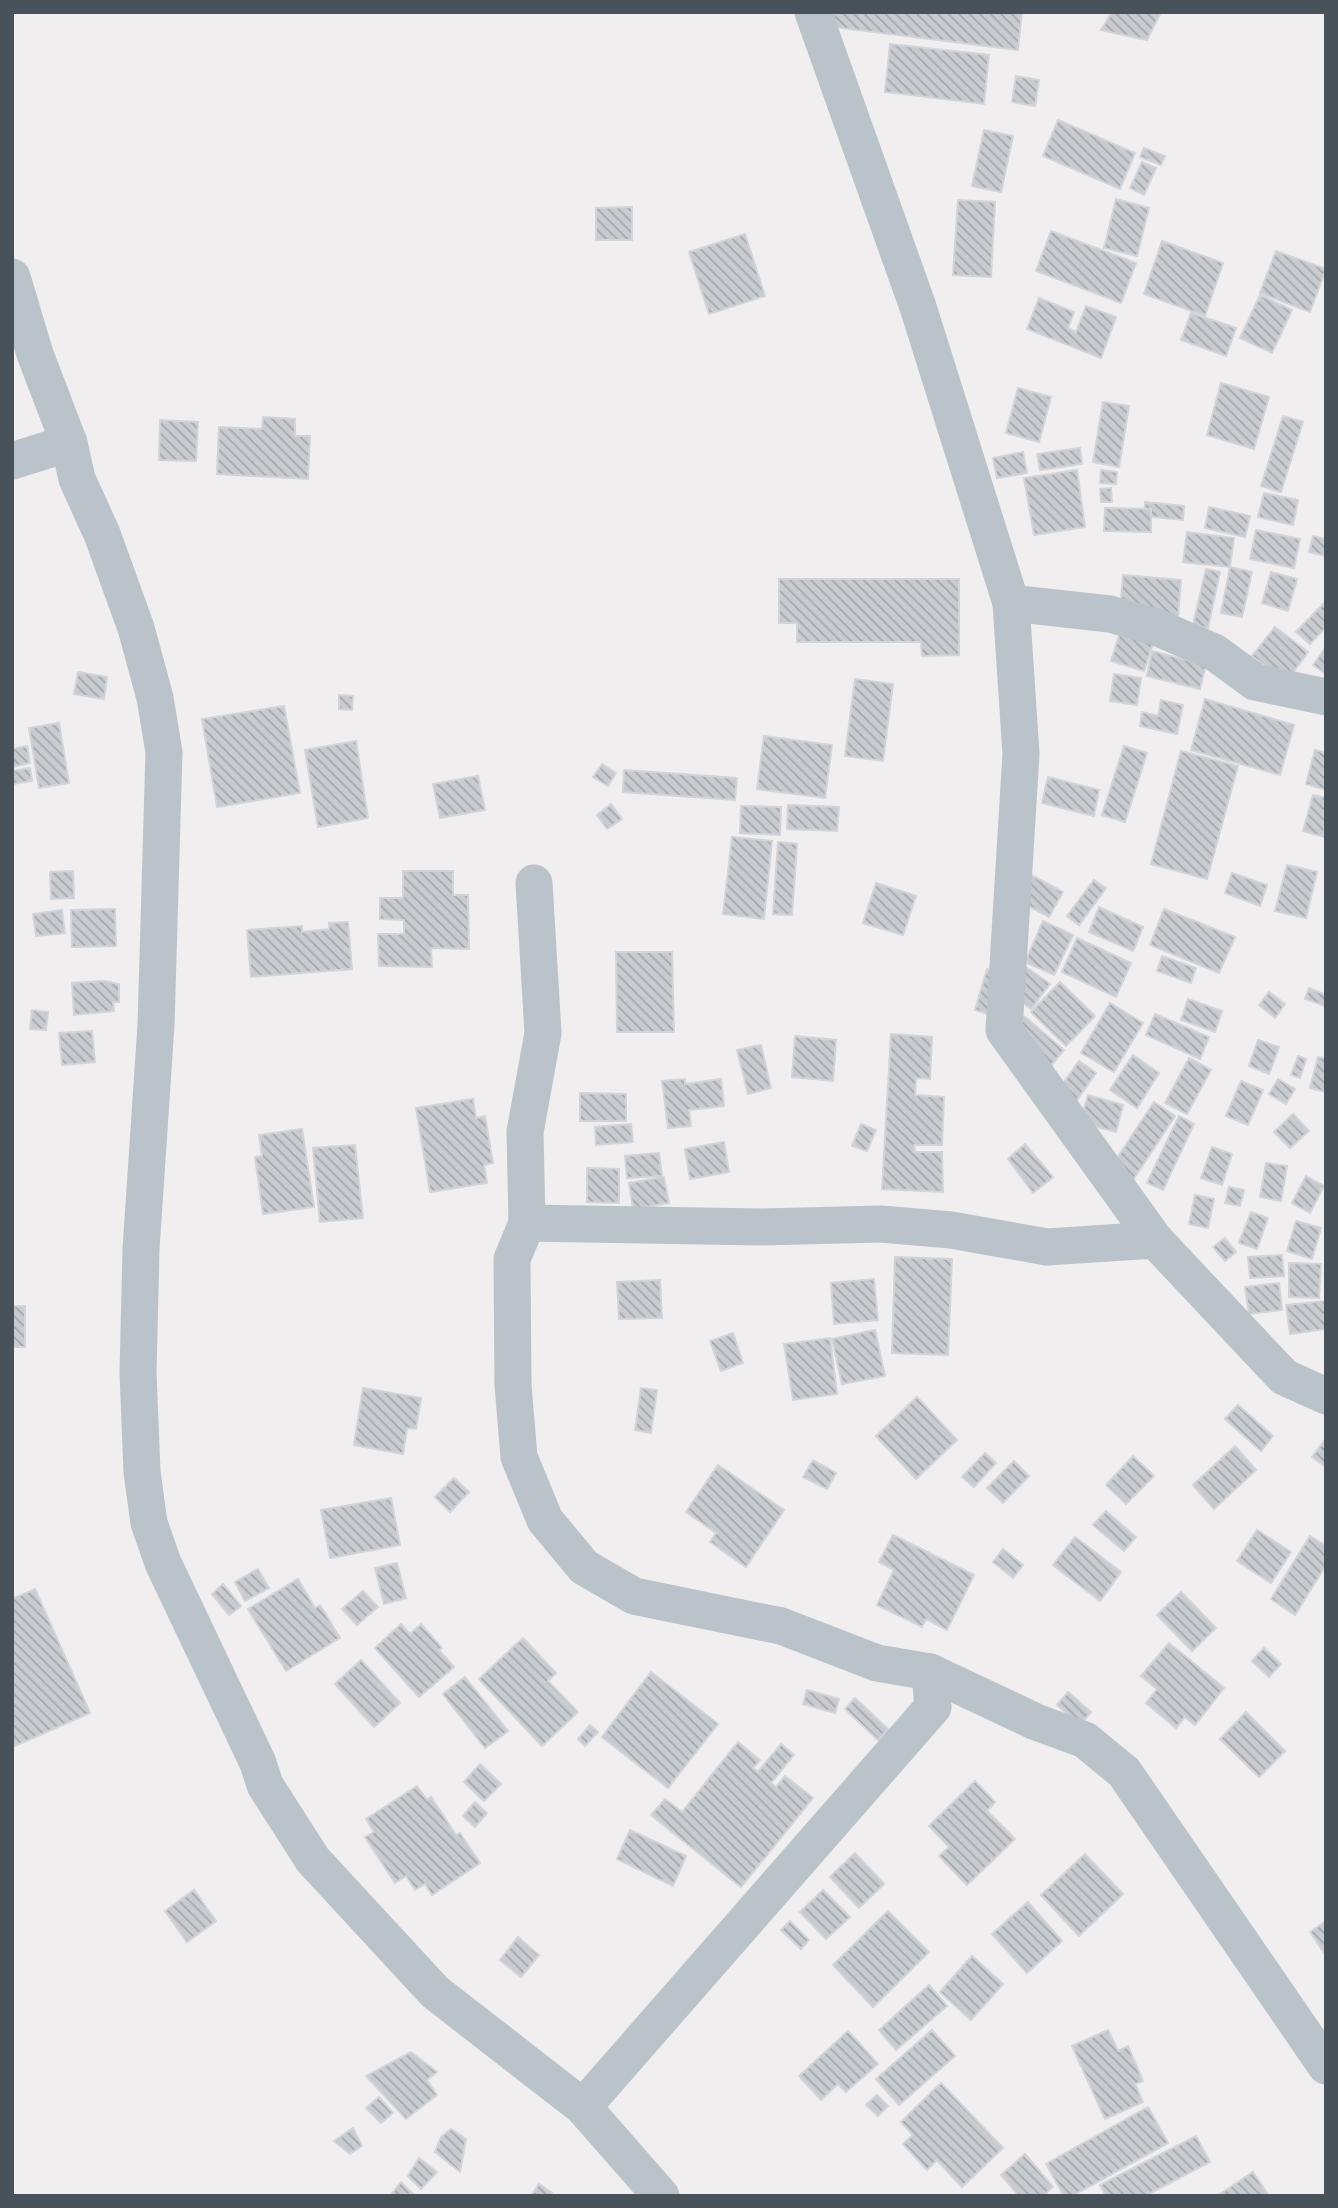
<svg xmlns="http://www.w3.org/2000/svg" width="1338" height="2208" viewBox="0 0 1338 2208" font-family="'Varela Round',sans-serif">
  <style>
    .building { fill: url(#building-back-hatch); stroke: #d2d4d9; stroke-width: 2 }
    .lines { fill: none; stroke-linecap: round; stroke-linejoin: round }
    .minor { stroke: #bac3ca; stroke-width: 37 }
  </style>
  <defs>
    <pattern id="building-back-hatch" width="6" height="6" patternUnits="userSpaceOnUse" patternTransform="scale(1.75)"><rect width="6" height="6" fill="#c8cbd0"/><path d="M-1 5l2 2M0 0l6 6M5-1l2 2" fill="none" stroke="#a4a7ac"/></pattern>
  </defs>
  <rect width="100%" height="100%" fill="#f0eeee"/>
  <g class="building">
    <polygon points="834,12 1022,12 1018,50 832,27"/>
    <polygon points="1112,12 1161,12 1147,40 1101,30"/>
    <polygon points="890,44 989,55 984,104 885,92"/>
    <polygon points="1016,76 1039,80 1035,106 1012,102"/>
    <polygon points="1058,120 1135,153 1120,189 1043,156"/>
    <polygon points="984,130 1013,136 1001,192 972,186"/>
    <polygon points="1144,148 1165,156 1161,165 1140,157"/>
    <polygon points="1142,162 1156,168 1144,195 1130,188"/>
    <polygon points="1116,199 1149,208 1137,256 1104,248"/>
    <polygon points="958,200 995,202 991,277 953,275"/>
    <polygon points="632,207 632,240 596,240 596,208"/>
    <polygon points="1051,231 1136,263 1121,303 1036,271"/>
    <polygon points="745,234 765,296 709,314 689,252"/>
    <polygon points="1162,241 1223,263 1205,316 1144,294"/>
    <polygon points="1276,251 1326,269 1310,312 1260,293"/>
    <polygon points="1260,295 1292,310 1272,353 1240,338"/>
    <polygon points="1039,298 1074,312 1068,328 1076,332 1086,306 1116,317 1101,358 1027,329"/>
    <polygon points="1191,313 1236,328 1226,356 1181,340"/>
    <polygon points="1221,383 1269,397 1254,449 1207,435"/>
    <polygon points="1018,388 1051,397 1039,442 1006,433"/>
    <polygon points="1103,402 1129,406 1119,467 1093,462"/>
    <polygon points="1283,416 1303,422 1281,492 1261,486"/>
    <polygon points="263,417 295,419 295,436 310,436 308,479 217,474 219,427 262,429"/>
    <polygon points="160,420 198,422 196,461 159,460"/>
    <polygon points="1080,448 1082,464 1040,470 1037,454"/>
    <polygon points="1023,452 1027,473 997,478 993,458"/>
    <polygon points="1077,470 1085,527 1034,535 1024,478"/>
    <polygon points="1101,470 1117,472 1116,484 1100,483"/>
    <polygon points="1111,488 1112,502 1101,502 1100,489"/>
    <polygon points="1264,493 1298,500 1293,525 1258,517"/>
    <polygon points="1145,502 1184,506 1183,520 1144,516"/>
    <polygon points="1209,507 1250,516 1245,537 1205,528"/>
    <polygon points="1105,508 1151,509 1151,532 1104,531"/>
    <polygon points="1256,530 1300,539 1294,568 1250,559"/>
    <polygon points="1187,532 1234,538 1230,567 1183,562"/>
    <polygon points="1313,536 1326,539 1326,556 1309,552"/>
    <polygon points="1230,567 1252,572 1242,617 1221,613"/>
    <polygon points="1206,569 1220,572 1208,628 1193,625"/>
    <polygon points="1271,572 1297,579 1288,611 1262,603"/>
    <polygon points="1123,575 1181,580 1178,618 1120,612"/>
    <polygon points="779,579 959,579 959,655 922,656 921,642 797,642 797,623 779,623"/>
    <polygon points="1326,601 1326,627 1310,644 1296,632"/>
    <polygon points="1275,627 1308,652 1286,682 1252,656"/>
    <polygon points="1121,629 1154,640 1144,671 1111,661"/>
    <polygon points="1326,647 1326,674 1313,665"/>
    <polygon points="1152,651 1206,665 1200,689 1147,676"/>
    <polygon points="78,672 107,677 104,699 74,694"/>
    <polygon points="1114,674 1141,678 1137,705 1110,701"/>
    <polygon points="855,679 893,684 883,761 845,756"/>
    <polygon points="339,695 353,696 352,710 339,709"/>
    <polygon points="1205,699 1294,725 1280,775 1191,750"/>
    <polygon points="1161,700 1183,705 1177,734 1140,726 1142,712 1158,716"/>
    <polygon points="284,706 300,793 217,807 202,719"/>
    <polygon points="59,723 69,783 39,788 29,728"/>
    <polygon points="764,736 832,745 825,798 757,789"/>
    <polygon points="356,741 368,818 318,827 305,750"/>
    <polygon points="27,746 30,763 12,767 12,749"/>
    <polygon points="1124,746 1147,753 1125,822 1102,815"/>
    <polygon points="1315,750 1326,753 1326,790 1306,784"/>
    <polygon points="1181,751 1238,766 1207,879 1151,864"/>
    <polygon points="602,764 616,773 608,786 593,777"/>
    <polygon points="30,768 32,781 12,784 12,771"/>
    <polygon points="624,770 737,778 735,800 623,792"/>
    <polygon points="478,776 485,810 440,818 433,784"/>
    <polygon points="1048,777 1099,790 1094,816 1042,803"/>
    <polygon points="1313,795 1326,798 1324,837 1303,831"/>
    <polygon points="611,804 622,819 607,829 597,815"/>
    <polygon points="788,805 839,807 837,831 787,829"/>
    <polygon points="741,806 781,807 780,835 740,833"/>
    <polygon points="732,837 772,841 764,919 723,914"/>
    <polygon points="778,842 797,844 792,915 773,914"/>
    <polygon points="1287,865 1317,872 1306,918 1275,911"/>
    <polygon points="73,871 74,898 51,899 50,872"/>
    <polygon points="403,871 453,871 453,895 468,895 469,949 431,948 432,967 379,966 378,934 404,934 404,920 380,919 380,898 403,898"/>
    <polygon points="1232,873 1267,885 1260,906 1225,893"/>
    <polygon points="1031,875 1063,892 1049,917 1017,900"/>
    <polygon points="1094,880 1106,888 1079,925 1067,916"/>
    <polygon points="876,883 916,896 903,935 863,923"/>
    <polygon points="1099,907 1143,927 1133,951 1089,932"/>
    <polygon points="115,909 116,946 72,947 71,910"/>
    <polygon points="1164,909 1235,937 1219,973 1150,945"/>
    <polygon points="62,910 65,933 36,936 33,914"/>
    <polygon points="1043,921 1073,935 1054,975 1025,962"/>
    <polygon points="348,922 352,969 251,977 247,930 302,926 302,932 329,929 329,923"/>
    <polygon points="1077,938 1131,963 1116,997 1062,972"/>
    <polygon points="616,952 672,952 674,1032 617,1032"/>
    <polygon points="1162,956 1196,968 1191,983 1157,971"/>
    <polygon points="1026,967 1050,984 1031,1009 1007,991"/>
    <polygon points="987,969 1000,973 988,1014 975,1010"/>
    <polygon points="104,981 119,984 119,1002 113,1002 114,1011 74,1015 72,983"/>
    <polygon points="1060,982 1095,1016 1066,1046 1031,1012"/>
    <polygon points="1309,988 1326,995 1325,1006 1305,999"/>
    <polygon points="1269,992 1285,1004 1275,1018 1259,1005"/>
    <polygon points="1188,999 1222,1011 1215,1032 1181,1020"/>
    <polygon points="1110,1003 1143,1023 1114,1072 1081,1053"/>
    <polygon points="32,1010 48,1012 46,1030 30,1029"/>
    <polygon points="1155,1014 1209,1037 1200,1059 1146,1035"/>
    <polygon points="1024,1016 1064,1050 1049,1068 1008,1034"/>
    <polygon points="92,1031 95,1062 62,1065 59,1033"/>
    <polygon points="891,1034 932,1037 930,1079 916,1078 915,1095 944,1097 942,1145 914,1145 915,1152 942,1152 943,1192 882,1189"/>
    <polygon points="795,1036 836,1040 833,1081 792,1077"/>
    <polygon points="1258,1040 1279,1047 1269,1074 1249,1066"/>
    <polygon points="761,1045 771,1088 748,1094 737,1050"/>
    <polygon points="1133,1055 1159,1073 1137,1108 1110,1090"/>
    <polygon points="1298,1056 1306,1059 1300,1078 1291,1075"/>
    <polygon points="1318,1057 1326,1059 1326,1092 1310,1088"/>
    <polygon points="1189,1058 1211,1070 1187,1114 1165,1103"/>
    <polygon points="1079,1061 1096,1073 1072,1107 1055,1095"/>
    <polygon points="685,1079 685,1084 721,1079 724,1106 689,1110 691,1126 668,1128 662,1081"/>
    <polygon points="1278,1079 1295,1089 1286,1104 1269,1094"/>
    <polygon points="1241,1081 1263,1090 1248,1125 1226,1116"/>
    <polygon points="580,1093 626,1094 626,1121 580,1121"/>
    <polygon points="1088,1095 1123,1105 1116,1132 1080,1122"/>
    <polygon points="473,1099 476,1118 485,1116 493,1163 484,1165 487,1183 430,1192 416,1108"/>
    <polygon points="1154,1102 1175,1116 1129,1186 1108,1172"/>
    <polygon points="1293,1114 1309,1131 1290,1148 1274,1132"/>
    <polygon points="1179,1116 1194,1124 1163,1190 1147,1183"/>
    <polygon points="631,1124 633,1142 596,1145 595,1127"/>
    <polygon points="861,1124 876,1130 867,1151 852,1146"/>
    <polygon points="302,1129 314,1207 263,1214 255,1157 262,1156 259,1135"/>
    <polygon points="724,1142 729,1172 690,1179 685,1149"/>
    <polygon points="1025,1144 1053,1177 1033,1193 1008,1159"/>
    <polygon points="355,1145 363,1218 320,1222 313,1148"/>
    <polygon points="1212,1147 1232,1154 1222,1185 1201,1178"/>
    <polygon points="659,1153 662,1176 627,1178 625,1156"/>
    <polygon points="1266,1163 1287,1166 1281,1201 1260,1197"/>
    <polygon points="587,1168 619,1169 619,1203 587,1202"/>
    <polygon points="1306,1176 1324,1186 1310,1213 1292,1203"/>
    <polygon points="664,1177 669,1203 633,1209 629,1183"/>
    <polygon points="1229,1187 1244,1190 1240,1206 1225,1203"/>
    <polygon points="1195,1195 1214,1199 1208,1228 1189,1224"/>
    <polygon points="1251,1212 1268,1218 1257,1249 1239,1243"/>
    <polygon points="1296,1221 1321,1228 1312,1259 1287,1251"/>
    <polygon points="1225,1238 1236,1252 1225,1261 1213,1247"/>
    <polygon points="1282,1255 1284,1276 1250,1278 1248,1257"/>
    <polygon points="895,1257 952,1259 948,1355 892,1353"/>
    <polygon points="1289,1263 1321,1264 1319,1298 1289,1297"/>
    <polygon points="874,1279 878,1320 834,1324 831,1283"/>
    <polygon points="660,1280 662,1318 619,1319 617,1282"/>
    <polygon points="1279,1283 1282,1310 1249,1314 1245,1287"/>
    <polygon points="1325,1301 1326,1329 1290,1334 1286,1305"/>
    <rect x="12" y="1306" width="13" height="41"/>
    <polygon points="875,1330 885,1376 842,1384 832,1339"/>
    <polygon points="733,1333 743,1363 721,1371 710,1341"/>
    <polygon points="830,1338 837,1394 793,1400 784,1344"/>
    <polygon points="363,1388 421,1398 416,1429 407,1428 403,1454 354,1445"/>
    <polygon points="641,1388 657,1390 651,1433 635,1430"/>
    <polygon points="917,1397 957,1440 916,1479 876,1436"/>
    <polygon points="1238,1405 1273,1436 1261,1451 1225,1419"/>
    <polygon points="1326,1438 1326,1467 1312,1457"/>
    <polygon points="1235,1446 1256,1470 1214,1509 1193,1485"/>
    <polygon points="985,1453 996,1463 974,1487 962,1477"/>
    <polygon points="1133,1456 1154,1476 1126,1504 1106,1485"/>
    <polygon points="813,1460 836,1473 827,1489 803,1477"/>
    <polygon points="1014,1461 1029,1476 1003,1503 987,1488"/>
    <polygon points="718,1465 784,1510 746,1567 710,1542 716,1533 686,1512"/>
    <polygon points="454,1478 469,1492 450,1512 435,1497"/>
    <polygon points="391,1498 400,1545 330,1558 321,1510"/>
    <polygon points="1106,1511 1136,1537 1124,1551 1093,1525"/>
    <polygon points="1257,1530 1291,1552 1271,1583 1237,1561"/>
    <polygon points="893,1535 974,1575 947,1630 926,1619 922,1627 877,1605 894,1570 879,1562"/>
    <polygon points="1310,1536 1326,1546 1326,1565 1295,1615 1271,1599"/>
    <polygon points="1075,1537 1121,1572 1100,1601 1053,1565"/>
    <polygon points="1003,1549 1023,1565 1013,1578 993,1562"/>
    <polygon points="397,1563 406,1598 384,1604 375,1568"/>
    <polygon points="258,1569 269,1588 245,1601 235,1582"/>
    <polygon points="298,1579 315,1608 320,1605 340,1638 286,1671 248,1609"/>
    <polygon points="223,1584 241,1606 229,1615 212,1594"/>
    <polygon points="35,1589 90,1713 15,1746 12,1740 12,1599"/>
    <polygon points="363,1591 378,1607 357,1625 342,1609"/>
    <polygon points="1181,1592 1216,1628 1192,1651 1157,1615"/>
    <polygon points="401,1624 410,1634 421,1624 442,1648 439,1650 454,1667 419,1697 375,1648"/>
    <polygon points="523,1638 556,1673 548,1681 578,1712 542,1746 479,1679"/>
    <polygon points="1169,1643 1224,1688 1195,1725 1185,1717 1176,1728 1146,1703 1157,1689 1141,1676"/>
    <polygon points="1264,1648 1281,1664 1269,1677 1252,1661"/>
    <polygon points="361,1660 400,1703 374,1727 335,1684"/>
    <polygon points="651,1672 718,1724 668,1788 602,1737"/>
    <polygon points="465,1677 508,1731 485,1748 443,1694"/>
    <polygon points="807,1690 839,1699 835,1713 803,1704"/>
    <polygon points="1068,1692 1091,1712 1080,1725 1057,1705"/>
    <polygon points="855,1698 888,1729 878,1740 845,1709"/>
    <polygon points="1246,1712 1285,1751 1259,1777 1220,1739"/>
    <polygon points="590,1725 598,1732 585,1746 578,1739"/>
    <polygon points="738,1742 760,1760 753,1768 758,1772 781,1744 794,1755 771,1783 776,1787 785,1776 813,1798 741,1887 651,1815 665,1799 682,1812"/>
    <polygon points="480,1764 501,1784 484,1801 464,1782"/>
    <polygon points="975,1781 995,1802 987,1811 1015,1839 967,1885 939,1856 949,1847 929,1826"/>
    <polygon points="417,1786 427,1800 431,1797 456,1835 460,1833 480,1863 432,1895 425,1884 415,1890 406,1876 395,1883 365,1837 374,1832 366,1819"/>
    <polygon points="475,1802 487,1813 475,1827 463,1816"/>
    <polygon points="630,1830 686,1856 673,1886 617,1859"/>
    <polygon points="855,1853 884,1884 859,1908 830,1877"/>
    <polygon points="1085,1854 1123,1894 1079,1936 1041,1895"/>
    <polygon points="194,1890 216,1921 187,1942 165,1911"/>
    <polygon points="823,1890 850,1917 826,1939 800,1912"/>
    <polygon points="1028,1902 1062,1941 1027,1973 992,1934"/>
    <polygon points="888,1911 929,1952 873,2007 833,1965"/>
    <polygon points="790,1921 809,1940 801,1949 781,1930"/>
    <polygon points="1326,1921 1326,1956 1310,1932"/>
    <polygon points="518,1937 539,1955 521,1977 500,1960"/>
    <polygon points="972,1956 1003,1984 971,2020 940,1992"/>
    <polygon points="929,1985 947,2006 896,2050 879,2030"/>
    <polygon points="932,2030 955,2056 899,2105 876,2079"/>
    <polygon points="1108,2030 1118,2051 1128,2046 1143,2081 1135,2084 1143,2102 1105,2119 1072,2046"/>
    <polygon points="848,2031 878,2064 846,2092 838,2084 821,2100 799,2076"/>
    <polygon points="411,2052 437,2072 427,2080 437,2095 406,2119 366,2076"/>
    <polygon points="941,2083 1003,2148 962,2187 937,2160 927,2170 903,2144 913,2135 901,2122"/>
    <polygon points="877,2095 888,2106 878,2116 866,2105"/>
    <polygon points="379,2097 393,2113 381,2123 366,2108"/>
    <polygon points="1148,2107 1168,2143 1072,2196 1064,2196 1046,2164"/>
    <polygon points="353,2128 362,2146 350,2154 334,2141"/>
    <polygon points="451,2129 466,2139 460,2172 435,2152 441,2137"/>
    <polygon points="1196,2136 1210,2162 1145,2196 1106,2196 1100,2185"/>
    <polygon points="1025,2154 1053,2187 1043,2196 1019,2196 1001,2175"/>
    <polygon points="419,2158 437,2172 421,2189 408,2176"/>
    <polygon points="1253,2172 1269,2196 1217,2196"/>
    <polygon points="401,2182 413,2194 390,2196"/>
    <polygon points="539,2184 552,2193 549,2196 531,2196"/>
  </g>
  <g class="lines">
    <g class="minor">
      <polyline points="813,12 918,307 1011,603 1021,754 1004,1030 1155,1240"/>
      <polyline points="12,277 35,354 69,443 77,479 102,534 136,628 155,698 164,752 156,1025 141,1249 138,1373 142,1472 149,1523 163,1563 258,1763 265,1785 313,1860 435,1992 583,2107 661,2196"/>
      <polyline points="12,461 69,443"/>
      <polyline points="1011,603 1110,614 1156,627 1214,652 1255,682 1326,697"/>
      <polyline points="534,883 543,1033 525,1132 527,1223 512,1259 513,1385 519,1457 545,1520 584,1567 634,1596 781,1626 877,1663 930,1672 1036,1722 1085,1740 1124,1772 1326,2066"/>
      <polyline points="527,1223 760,1227 881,1224 951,1230 1047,1247 1155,1240 1284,1377 1326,1396"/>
      <polyline points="583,2107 933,1707 930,1672"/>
    </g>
  </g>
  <rect width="1338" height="2208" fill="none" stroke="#47525a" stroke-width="28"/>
</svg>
